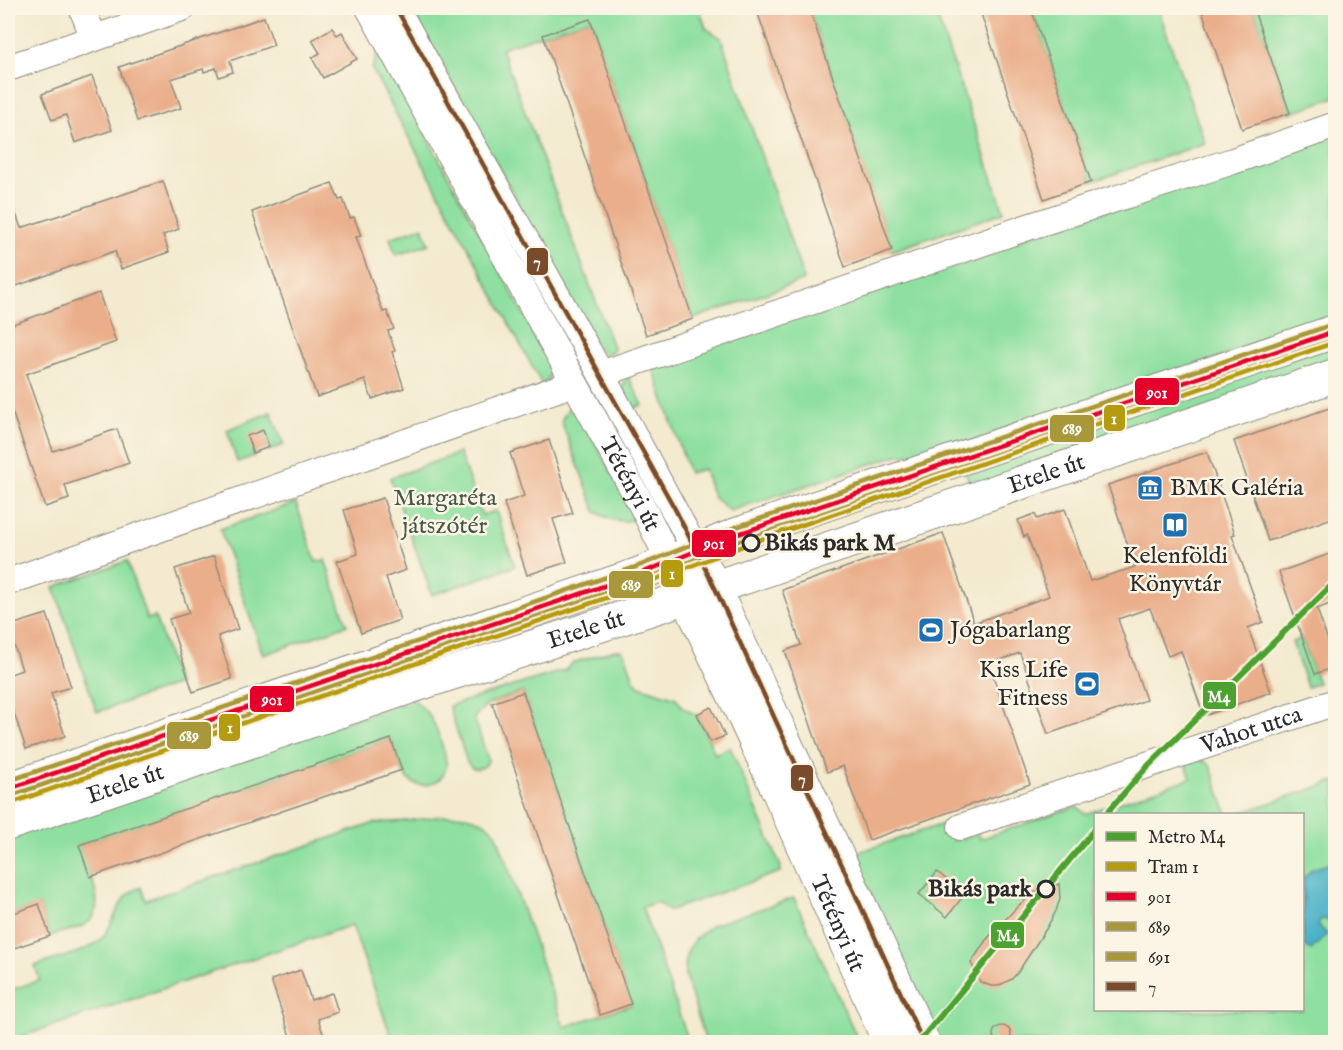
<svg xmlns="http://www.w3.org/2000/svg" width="1343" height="1050" viewBox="0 0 1343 1050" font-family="'IM FELL English',serif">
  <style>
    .green { fill: #8fe0a0; stroke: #5d8666; stroke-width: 1.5 }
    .water { fill: #49b1c8; stroke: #3a6e7a; stroke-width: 1.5 }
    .building { fill: #eaae8a }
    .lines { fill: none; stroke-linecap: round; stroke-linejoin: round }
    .minor-casing { stroke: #8f8a7d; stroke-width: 28 }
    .major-casing { stroke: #8f8a7d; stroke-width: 35 }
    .minor { stroke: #fff; stroke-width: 26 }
    .major { stroke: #fff; stroke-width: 33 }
    .bus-1-casing { stroke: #fcf5e5; stroke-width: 9 }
    .bus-2-casing { stroke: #fcf5e5; stroke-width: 9 }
    .bus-3-casing { stroke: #fcf5e5; stroke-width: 9 }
    .bus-4-casing { stroke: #fcf5e5; stroke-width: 9 }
    .bus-1 { stroke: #e4002b; stroke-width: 4.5 }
    .bus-2 { stroke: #a89839; stroke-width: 4.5 }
    .bus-3 { stroke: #a89839; stroke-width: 4.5 }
    .bus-4 { stroke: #7a4b2a; stroke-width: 4.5 }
    .tram-1-casing { stroke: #fcf5e5; stroke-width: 9 }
    .tram-1 { stroke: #b59b0f; stroke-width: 4.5 }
    .metro-1-casing { stroke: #fcf5e5; stroke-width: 10 }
    .metro-1 { stroke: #4ca22f; stroke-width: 6 }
    .stop-dot { fill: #fcf5e5; stroke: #2b2b2b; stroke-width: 3 }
    .labels { text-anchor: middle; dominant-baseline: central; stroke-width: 5; stroke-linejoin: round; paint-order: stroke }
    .street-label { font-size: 24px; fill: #2b2b2b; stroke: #fcf5e5 }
    .poi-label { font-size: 24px; fill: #2b2b2b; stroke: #fcf5e5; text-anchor: start }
    .park-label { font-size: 24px; fill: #445848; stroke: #fcf5e5 }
    .stop-label { font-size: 24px; font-weight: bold; fill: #2b2b2b; stroke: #fcf5e5; text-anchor: start }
    .line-badge { stroke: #fcf5e5; stroke-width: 2 }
    .badge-label { font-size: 16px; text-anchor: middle; font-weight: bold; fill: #fff }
  </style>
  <rect width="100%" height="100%" fill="#fcf5e5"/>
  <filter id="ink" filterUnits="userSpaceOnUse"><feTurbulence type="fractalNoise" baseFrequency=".0167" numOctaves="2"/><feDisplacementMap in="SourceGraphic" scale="12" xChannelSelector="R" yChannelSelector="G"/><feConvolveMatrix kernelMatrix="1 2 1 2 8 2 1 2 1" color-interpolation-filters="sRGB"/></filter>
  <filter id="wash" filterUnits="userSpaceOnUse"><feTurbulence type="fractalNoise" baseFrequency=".008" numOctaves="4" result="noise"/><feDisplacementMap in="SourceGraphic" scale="24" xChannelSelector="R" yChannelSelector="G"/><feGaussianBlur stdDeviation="1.35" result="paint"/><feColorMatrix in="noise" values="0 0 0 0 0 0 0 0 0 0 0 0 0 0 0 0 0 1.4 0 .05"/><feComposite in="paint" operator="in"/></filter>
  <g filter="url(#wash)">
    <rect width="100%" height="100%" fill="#f3eacf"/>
    <g class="green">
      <polygon points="411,8 699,8 706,28 721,38 804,280 693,319 590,19 501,48 614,350 606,355 599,350"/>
      <polygon points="809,8 934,8 1004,212 892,251"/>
      <polygon points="1031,8 1158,8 1205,143 1091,182"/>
      <polygon points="1253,8 1335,8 1335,97 1290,113"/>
      <path d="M 379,49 L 552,366 C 551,374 549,380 542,385 L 372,69 Z"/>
      <polygon points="1335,132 1335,318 934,454 898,455 730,511 713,497 704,469 689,473 652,365"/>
      <polygon points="423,227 429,244 396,255 390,238"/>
      <polygon points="1335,342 1335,364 971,488 965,470"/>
      <polygon points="628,376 643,405 632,409 622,388"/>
      <path d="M 572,402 L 637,518 C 623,525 608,519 596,512 L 561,421 Z"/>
      <polygon points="271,412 284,445 270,450 268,447 254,452 254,456 237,462 227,430"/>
      <polygon points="459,453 482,515 496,511 515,566 432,595 390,478"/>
      <polygon points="296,503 316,562 325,560 347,625 263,655 220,529"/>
      <polygon points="127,561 147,619 155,617 178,684 97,712 54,587"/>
      <polygon points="1302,638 1318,683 1307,687 1292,642"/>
      <path d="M 614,650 L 621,650 L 626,656 L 634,680 L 639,686 L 676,698 L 683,708 L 697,715 L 715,754 L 730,747 L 781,867 L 780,872 L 668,911 L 658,902 L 642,907 L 689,1042 L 393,1042 L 352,925 L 8,1041 L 8,991 L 40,980 L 35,966 C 54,959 88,952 101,939 C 117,922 116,896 141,887 L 146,900 L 375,823 C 388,822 400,822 413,820 C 443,817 472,806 496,833 L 564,1027 L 631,1005 L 523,692 C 506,697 484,702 474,718 L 488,759 C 488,767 479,770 472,768 L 467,762 L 449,706 L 565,670 L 573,663 Z"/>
      <path d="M 414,700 C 420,705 426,710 430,717 C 436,725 447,756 446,766 C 444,785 419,792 407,778 C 398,767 396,752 391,739 L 80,845 C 85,866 111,910 86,924 C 76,930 61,932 50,936 L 39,905 L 8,915 L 8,830 Z"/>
      <polygon points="1199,758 1210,765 1227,814 1096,814 1096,1010 1302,1010 1302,814 1237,814 1335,781 1335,1042 938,1042 853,854 946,823 953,841 978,833 980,839 1077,806 1085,814 1191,778 1185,762"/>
      <polygon points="794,898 859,1042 710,1042 705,1039 685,975 686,955 694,940 712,925"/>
    </g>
    <polygon class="water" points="1335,862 1335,921 1321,919 1318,925 1327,934 1311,950 1303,944 1303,879 1312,869"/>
    <g id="blocks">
      <g class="building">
        <polygon points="756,8 809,8 892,250 845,267"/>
        <polygon points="979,8 1031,8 1091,182 1044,199"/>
        <polygon points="1201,8 1253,8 1290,113 1242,129"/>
        <polygon points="264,17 274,45 230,61 233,72 219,77 216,68 204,72 203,69 171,79 181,108 137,121 119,67"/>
        <polygon points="590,19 693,319 646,335 543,35"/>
        <polygon points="332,28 337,35 342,32 357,59 323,78 312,58 320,53 312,40"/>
        <polygon points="92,76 112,130 75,143 66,115 52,120 42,94"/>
        <polygon points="163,181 179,229 163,235 169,252 121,269 115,251 8,289 8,198 10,197 21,228"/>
        <polygon points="332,183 339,200 343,199 350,218 354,217 361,236 356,237 383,312 387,311 394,329 388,331 395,351 392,352 404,388 372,399 365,380 317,397 252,212"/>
        <polygon points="99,293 116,342 26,374 53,451 117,429 129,463 65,485 69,499 45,507 8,400 8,326"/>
        <polygon points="1335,406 1335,517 1268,541 1234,441"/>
        <polygon points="263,430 269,447 253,453 247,436"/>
        <polygon points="549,440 573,513 553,519 567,562 527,575 504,503 524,496 510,453"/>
        <polygon points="1207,452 1235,534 1232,535 1263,622 1248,628 1271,692 1204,716 1181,651 1168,656 1150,608 1118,619 1146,700 1048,734 1020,653 989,664 1030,784 869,840 843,766 827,772 785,651 801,645 782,590 943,533 974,623 1049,596 1027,535 1024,537 1018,520 1035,514 1037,519 1065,509 1090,581 1135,567 1108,485"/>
        <polygon points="383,498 406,570 386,577 400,620 361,633 337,561 358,554 344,510"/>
        <polygon points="1335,552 1335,602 1317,609 1329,644 1335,642 1335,667 1315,674 1279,572"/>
        <polygon points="214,556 238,629 218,636 232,679 193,692 169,619 189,613 175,569"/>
        <polygon points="47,614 71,687 51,693 65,736 26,749 8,695 8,675 22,670 8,626"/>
        <polygon points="523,692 631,1004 600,1015 492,703"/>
        <polygon points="711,707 725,736 710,742 697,714"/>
        <polygon points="391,739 402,770 90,877 79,845"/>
        <polygon points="937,872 965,894 947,917 919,894"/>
        <polygon points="1059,884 1060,899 1056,911 1046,929 1018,972 1012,979 998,986 991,986 980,982 971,963 986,940 1019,905 1033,894 1043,887"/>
        <polygon points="39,904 50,936 8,950 8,915"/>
        <polygon points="301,970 311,1000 332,993 338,1012 318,1019 326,1042 292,1042 271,980"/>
        <circle cx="1002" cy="1035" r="9"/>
      </g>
    </g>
  </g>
  <g filter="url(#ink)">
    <use href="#blocks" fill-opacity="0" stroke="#8f8a7d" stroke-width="1.5"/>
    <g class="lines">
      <defs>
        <g id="minor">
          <polyline points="82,8 94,38"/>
          <path id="s1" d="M 369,8 L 641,504 L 670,562"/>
          <polyline points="396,8 601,374 696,551"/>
          <polyline points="8,68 182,8"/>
          <polyline points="601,374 1031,226 1233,161 1336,125"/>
          <polyline points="8,582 574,383"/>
          <path id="s2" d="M 961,827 L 1336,702"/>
        </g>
        <g id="major">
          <polyline points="705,569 923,1042"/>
          <path id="s3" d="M 677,577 C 753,730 822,886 889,1042"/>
          <polyline points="8,789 639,574 738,534 1336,331"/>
          <path id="s4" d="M 8,824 L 428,681 L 687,597 L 1336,375"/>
        </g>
      </defs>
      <use href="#minor" class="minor-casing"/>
      <use href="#major" class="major-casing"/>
      <use href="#minor" class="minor"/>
      <use href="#major" class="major"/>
      <defs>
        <polyline id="bus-1" points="8,789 639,574 738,534 1336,331"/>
        <polyline id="bus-2" points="10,796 641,581 741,541 1336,339"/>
        <polyline id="bus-3" points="8,781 636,567 736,527 1334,324"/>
        <polyline id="bus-4" points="396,8 675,509 715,588 923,1042"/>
      </defs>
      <use href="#bus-1" class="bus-1-casing"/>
      <use href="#bus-2" class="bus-2-casing"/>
      <use href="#bus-3" class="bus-3-casing"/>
      <use href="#bus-4" class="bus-4-casing"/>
      <use href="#bus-1" class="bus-1"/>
      <use href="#bus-2" class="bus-2"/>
      <use href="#bus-3" class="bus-3"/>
      <use href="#bus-4" class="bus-4"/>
      <defs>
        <polyline id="tram-1" points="8,804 612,596 767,537 1336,342"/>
      </defs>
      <use href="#tram-1" class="tram-1-casing"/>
      <use href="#tram-1" class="tram-1"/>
      <defs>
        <g id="metro-1">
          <polyline points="1106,814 1145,769 1336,581"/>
          <polyline points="919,1042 1096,828"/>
        </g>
      </defs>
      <use href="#metro-1" class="metro-1-casing"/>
      <use href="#metro-1" class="metro-1"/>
    </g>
  </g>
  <defs>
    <symbol id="museum-square" viewBox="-11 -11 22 22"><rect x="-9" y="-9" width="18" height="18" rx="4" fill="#1f6fb2" stroke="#fcf5e5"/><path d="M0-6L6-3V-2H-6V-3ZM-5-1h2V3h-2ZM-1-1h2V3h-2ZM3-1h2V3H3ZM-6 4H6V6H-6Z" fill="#fff"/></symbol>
    <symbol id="library-square" viewBox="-11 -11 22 22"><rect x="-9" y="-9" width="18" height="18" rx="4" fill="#1f6fb2" stroke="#fcf5e5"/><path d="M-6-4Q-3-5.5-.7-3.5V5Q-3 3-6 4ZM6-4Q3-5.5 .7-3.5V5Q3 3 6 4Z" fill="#fff"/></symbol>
    <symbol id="stadium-square" viewBox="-11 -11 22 22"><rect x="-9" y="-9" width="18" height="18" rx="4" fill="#1f6fb2" stroke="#fcf5e5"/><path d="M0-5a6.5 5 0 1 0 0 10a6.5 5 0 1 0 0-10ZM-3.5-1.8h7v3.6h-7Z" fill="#fff"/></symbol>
  </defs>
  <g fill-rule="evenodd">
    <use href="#museum-square" x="1135" y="473" width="30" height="30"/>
    <use href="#library-square" x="1160" y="510" width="30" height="30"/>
    <use href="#stadium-square" x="916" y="615" width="30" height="30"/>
    <use href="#stadium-square" x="1072" y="669" width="30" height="30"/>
  </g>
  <g class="stop-dot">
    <circle cx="751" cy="543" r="8"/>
    <circle cx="1046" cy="889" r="8"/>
  </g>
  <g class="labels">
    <g class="street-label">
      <text stroke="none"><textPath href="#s4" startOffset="1096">Etele út</textPath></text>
      <text stroke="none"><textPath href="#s1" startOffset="543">Tétényi út</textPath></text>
      <text stroke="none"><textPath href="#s4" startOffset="610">Etele út</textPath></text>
      <text stroke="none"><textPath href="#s2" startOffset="306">Vahot utca</textPath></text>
      <text stroke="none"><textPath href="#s4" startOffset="124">Etele út</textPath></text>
      <text stroke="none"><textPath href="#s3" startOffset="382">Tétényi út</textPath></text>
    </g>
    <g class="poi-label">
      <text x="1170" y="488">BMK Galéria</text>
      <text x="1175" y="556" text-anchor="middle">Kelenföldi<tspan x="1175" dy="28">Könyvtár</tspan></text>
      <text x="950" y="630">Jógabarlang</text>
      <text x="1068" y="670" text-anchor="end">Kiss Life<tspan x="1068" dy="28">Fitness</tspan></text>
    </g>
    <g class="park-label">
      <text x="445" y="498">Margaréta<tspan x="445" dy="28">játszótér</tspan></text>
    </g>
    <g class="stop-label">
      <text x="764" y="543">Bikás park M</text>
      <text x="1032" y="889" text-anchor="end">Bikás park</text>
    </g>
  </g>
  <g class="line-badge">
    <rect x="526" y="247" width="23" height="29" rx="6" fill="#7a4b2a"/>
    <rect x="1134" y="377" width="46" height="29" rx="6" fill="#e4002b"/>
    <rect x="1103" y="404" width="23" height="28" rx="6" fill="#b59b0f"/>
    <rect x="1049" y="414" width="46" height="29" rx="6" fill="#a89839"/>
    <rect x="691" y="529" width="46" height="29" rx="6" fill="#e4002b"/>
    <rect x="660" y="559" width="24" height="29" rx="6" fill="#b59b0f"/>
    <rect x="608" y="570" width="46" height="29" rx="6" fill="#a89839"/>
    <rect x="1202" y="681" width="35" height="29" rx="6" fill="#4ca22f"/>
    <rect x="249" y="685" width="46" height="28" rx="6" fill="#e4002b"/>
    <rect x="218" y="713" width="23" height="29" rx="6" fill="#b59b0f"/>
    <rect x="166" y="721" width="46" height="29" rx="6" fill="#a89839"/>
    <rect x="790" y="764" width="24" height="28" rx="6" fill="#7a4b2a"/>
    <rect x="990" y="921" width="35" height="28" rx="6" fill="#4ca22f"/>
  </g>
  <g class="badge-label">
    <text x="537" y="267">7</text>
    <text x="1157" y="398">901</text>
    <text x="1114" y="424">1</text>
    <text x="1072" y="434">689</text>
    <text x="714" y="549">901</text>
    <text x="672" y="579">1</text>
    <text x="631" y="590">689</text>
    <text x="1219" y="702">M4</text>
    <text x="272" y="705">901</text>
    <text x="230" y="733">1</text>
    <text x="189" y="741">689</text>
    <text x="802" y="784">7</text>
    <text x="1008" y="941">M4</text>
  </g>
  <rect width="1343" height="1050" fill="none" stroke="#fcf5e5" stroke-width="30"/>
  <rect x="1094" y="813" width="210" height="198" fill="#fcf5e5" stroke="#a8a49b" stroke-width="1.5"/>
  <rect x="1106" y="832" width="30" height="9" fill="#4ca22f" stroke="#a8a49b" stroke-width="1.5"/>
  <text x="1148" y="843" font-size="18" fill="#2b2b2b">Metro M4</text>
  <rect x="1106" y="862" width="30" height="9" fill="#b59b0f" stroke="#a8a49b" stroke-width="1.5"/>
  <text x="1148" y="873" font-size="18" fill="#2b2b2b">Tram 1</text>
  <rect x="1106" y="892" width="30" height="9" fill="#e4002b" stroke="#a8a49b" stroke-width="1.5"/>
  <text x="1148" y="903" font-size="18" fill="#2b2b2b">901</text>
  <rect x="1106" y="922" width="30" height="9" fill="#a89839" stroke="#a8a49b" stroke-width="1.5"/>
  <text x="1148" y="933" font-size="18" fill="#2b2b2b">689</text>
  <rect x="1106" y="952" width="30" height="9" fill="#a89839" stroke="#a8a49b" stroke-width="1.5"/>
  <text x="1148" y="963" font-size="18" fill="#2b2b2b">691</text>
  <rect x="1106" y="982" width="30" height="9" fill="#7a4b2a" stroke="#a8a49b" stroke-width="1.5"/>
  <text x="1148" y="993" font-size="18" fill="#2b2b2b">7</text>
</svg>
